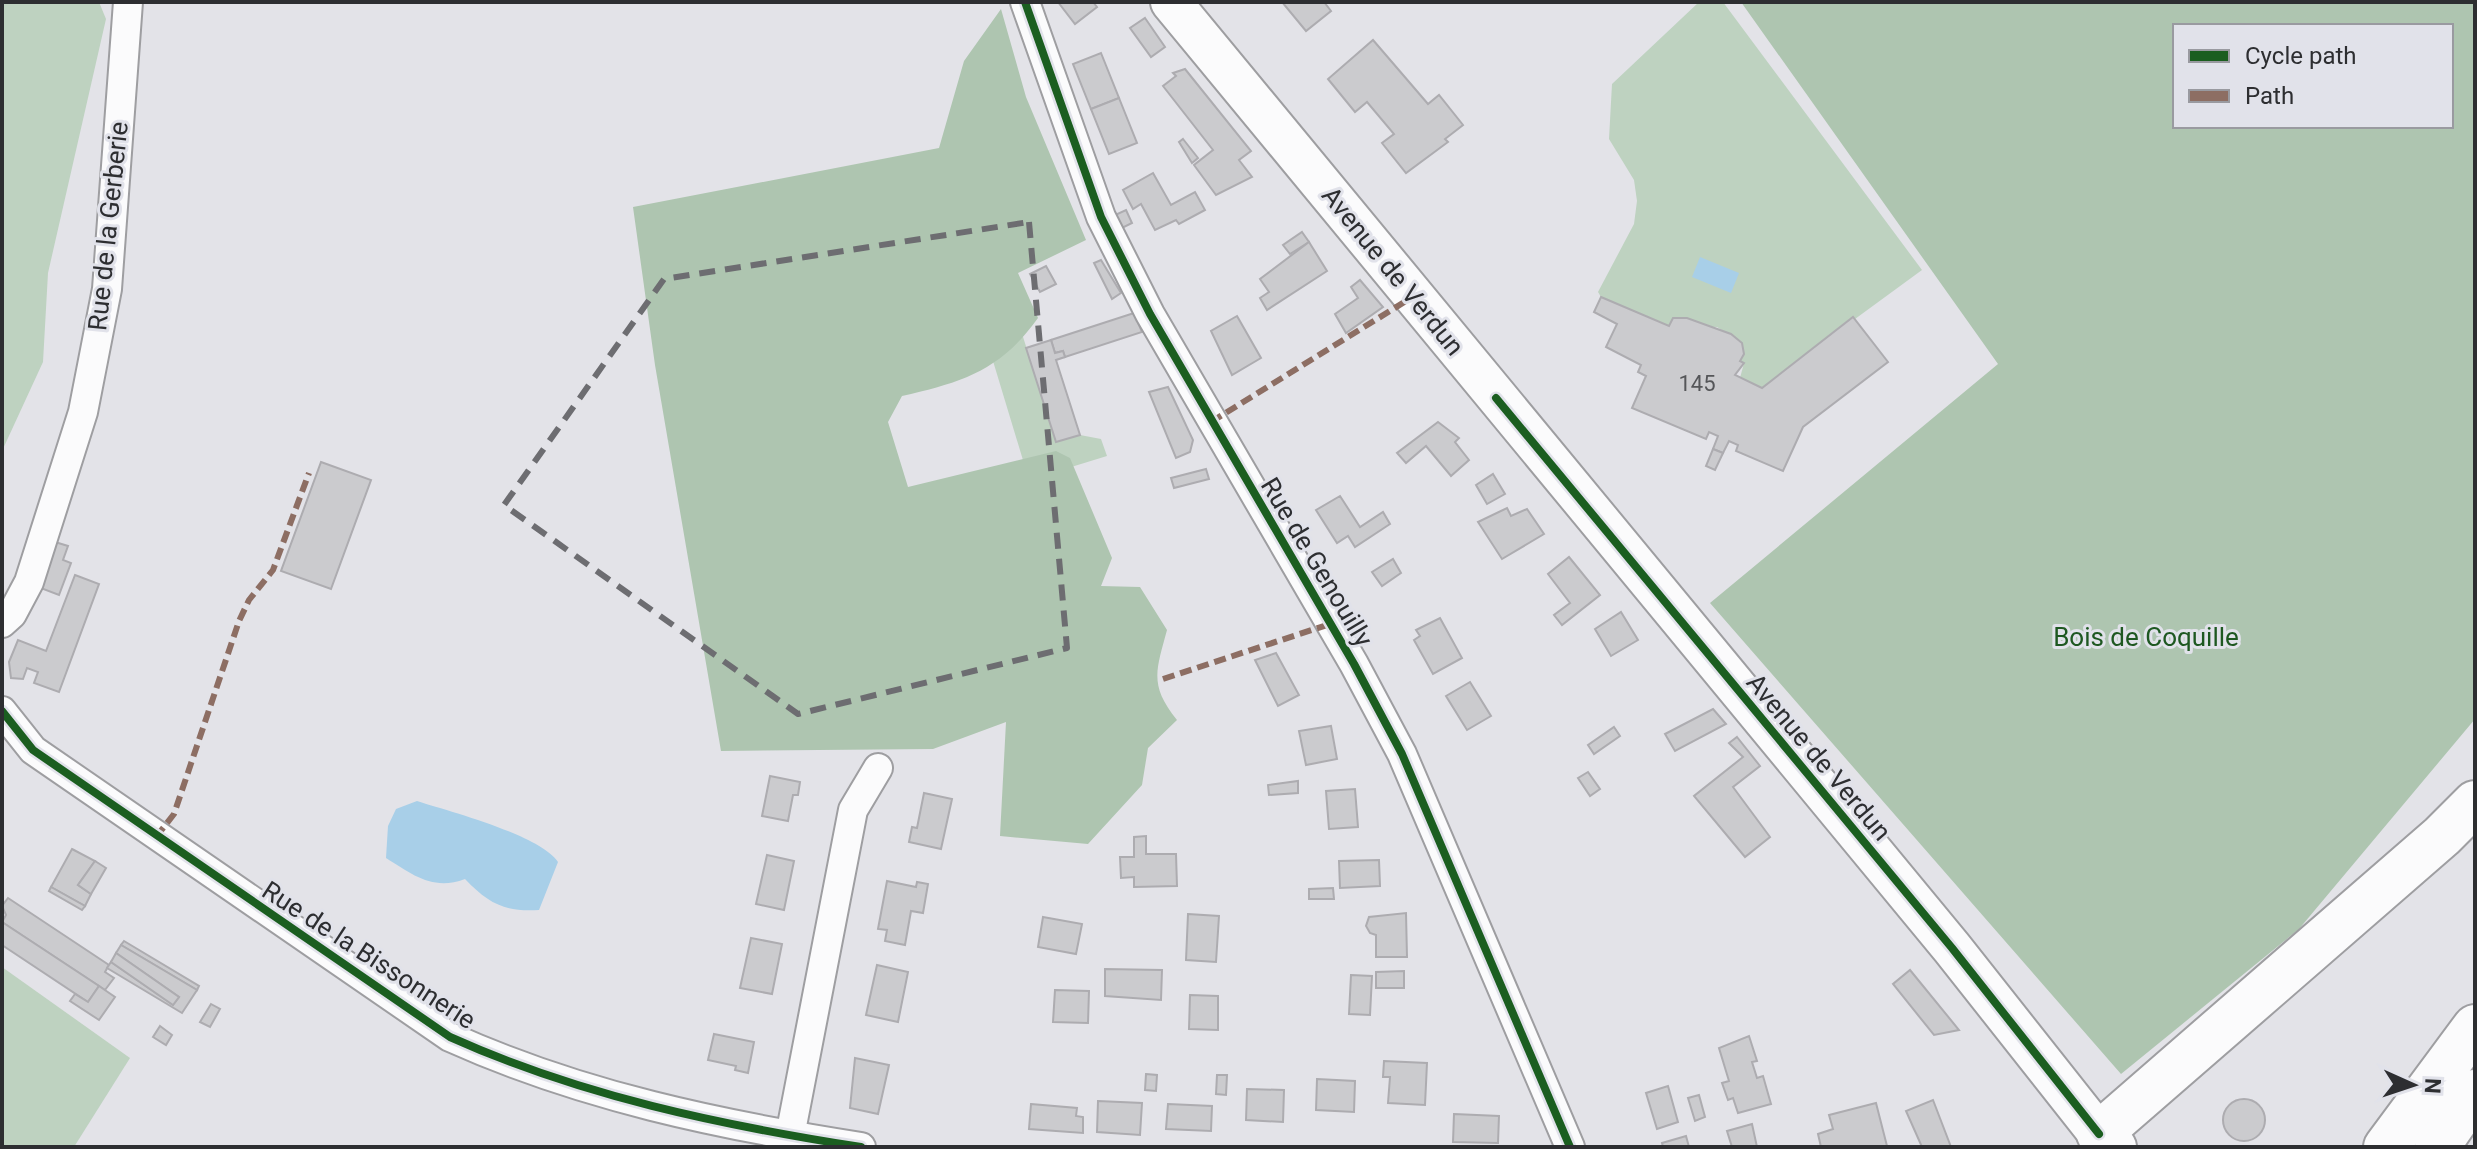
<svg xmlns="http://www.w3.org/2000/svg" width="2477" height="1149" viewBox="0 0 2477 1149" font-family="Roboto,sans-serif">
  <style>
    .green { fill: #bed2c0 }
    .forest { fill: #aec5b0; fill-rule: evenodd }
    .water { fill: #a8cfe8 }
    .building { fill: #cbcbce; stroke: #adacb0; stroke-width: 2 }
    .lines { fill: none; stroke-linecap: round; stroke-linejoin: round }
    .street-casing { stroke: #9e9ea1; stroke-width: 32 }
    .secondary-casing { stroke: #9e9ea1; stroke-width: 44 }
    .highway-casing { stroke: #9e9ea1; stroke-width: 48 }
    .street { stroke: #fbfbfc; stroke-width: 28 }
    .secondary { stroke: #fbfbfc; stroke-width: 40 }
    .highway { stroke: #fbfbfc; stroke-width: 44 }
    .quiet { stroke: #8d6e63; stroke-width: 6; stroke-dasharray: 12 6; stroke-linecap: butt }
    .cycleway-casing { stroke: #e1e2ea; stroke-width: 13 }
    .cycleway { stroke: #1b5e20; stroke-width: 8 }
    .marked { fill: none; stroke: #6d6d71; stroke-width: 6; stroke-dasharray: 16 10; stroke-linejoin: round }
    .labels { text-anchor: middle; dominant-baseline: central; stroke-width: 6; stroke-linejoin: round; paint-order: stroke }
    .number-label { font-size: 22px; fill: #555659 }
    .street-label { font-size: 26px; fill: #2d2e31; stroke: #e1e2ea }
    .park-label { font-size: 26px; fill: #1e5821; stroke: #e1e2ea }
  </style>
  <rect width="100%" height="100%" fill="#e3e3e8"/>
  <g class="green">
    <polygon points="2,2 99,2 106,19 48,273 43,362 2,451"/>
    <polygon points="1699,2 1723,2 1922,270 1855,319 1852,317 1762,388 1740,378 1744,363 1740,361 1742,343 1717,327 1669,326 1601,297 1598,292 1634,224 1637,201 1634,180 1609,139 1612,84"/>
    <polygon points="1014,308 1056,442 1080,435 1101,439 1107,456 1029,480 980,318"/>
    <polygon points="2,967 130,1058 74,1147 2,1147"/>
  </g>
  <g class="forest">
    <path d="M 1741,2 L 2475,2 L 2475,719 L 2299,929 L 2121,1074 L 1710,603 L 1998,364 ZM 2175,26 L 2451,26 L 2451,126 L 2175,126 Z"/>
    <path d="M 1001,9 L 1026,97 L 1086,240 L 1018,273 L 1038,318 C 1000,371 962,382 902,396 L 888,422 L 908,487 L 1056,451 L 1070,458 L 1112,558 L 1101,586 L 1140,587 L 1167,630 C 1156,671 1149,685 1177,720 L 1148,748 L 1142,785 L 1088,844 L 1000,836 L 1006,722 L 933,749 L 721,751 L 655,365 L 633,207 L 939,148 L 964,61 Z"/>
  </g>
  <g class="water">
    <polygon points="1700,257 1739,273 1731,293 1692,277"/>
    <path d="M 417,801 C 451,812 540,835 558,862 L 539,910 C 505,912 489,904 465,879 C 433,891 413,875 386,858 L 388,826 L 396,809 Z"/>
  </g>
  <g class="building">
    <polygon points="1058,2 1093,2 1097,7 1075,24"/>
    <polygon points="1282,2 1324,2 1331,11 1306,31"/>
    <polygon points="1145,18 1165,47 1151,57 1130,28"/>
    <polygon points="1373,40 1428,104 1439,95 1463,125 1445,139 1448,142 1406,173 1382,143 1394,134 1367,102 1355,112 1328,79"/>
    <polygon points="1101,53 1119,98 1091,109 1073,64"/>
    <polygon points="1185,69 1251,151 1239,160 1252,177 1216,195 1194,165 1213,150 1163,86 1176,76 1173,73"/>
    <polygon points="1119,98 1137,143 1109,154 1091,109"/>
    <polygon points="1183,139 1198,158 1192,163 1179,142"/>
    <polygon points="1153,173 1171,205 1195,192 1205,210 1179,224 1176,220 1155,230 1141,204 1133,209 1123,190"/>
    <polygon points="1126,210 1132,223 1120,229 1113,216"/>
    <polygon points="1302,232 1309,242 1290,254 1283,245"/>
    <polygon points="1309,242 1327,271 1267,310 1260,298 1269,292 1260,279"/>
    <polygon points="1101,260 1121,293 1112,299 1094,263"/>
    <polygon points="1046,266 1056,284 1040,292 1030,274"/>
    <polygon points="1360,280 1383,307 1346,333 1335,314 1358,298 1351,287"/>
    <polygon points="1601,297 1669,326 1673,318 1687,318 1731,334 1742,343 1744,354 1740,361 1744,363 1735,375 1762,388 1853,317 1888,362 1803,427 1783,471 1736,451 1738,445 1729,441 1723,453 1713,449 1718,436 1709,432 1706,439 1632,408 1646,376 1638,372 1641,365 1606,347 1617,324 1594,312"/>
    <polygon points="1134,313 1142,332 1065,357 1063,351 1055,353 1051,340"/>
    <polygon points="1237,316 1261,358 1232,375 1211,331"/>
    <polygon points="1051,340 1055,353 1063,351 1065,357 1056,360 1080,435 1056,442 1026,348"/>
    <polygon points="1168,387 1193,440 1190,452 1176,458 1149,392"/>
    <polygon points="1438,422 1459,438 1455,442 1469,460 1451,476 1426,446 1406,463 1397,453"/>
    <polygon points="1713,449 1723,453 1715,470 1706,466"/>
    <polygon points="321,462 371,480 331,589 281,571"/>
    <polygon points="1206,469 1209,479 1174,488 1171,478"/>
    <polygon points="1493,474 1505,494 1487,504 1476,485"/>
    <polygon points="1340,496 1360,527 1383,512 1390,524 1355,547 1348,536 1337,543 1316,510"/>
    <polygon points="1507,508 1511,516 1527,509 1544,534 1502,559 1478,522"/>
    <polygon points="55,542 68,546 63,560 71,563 59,595 38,587"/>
    <polygon points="1569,557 1600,595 1562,625 1554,615 1570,603 1548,574"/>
    <polygon points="1393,559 1401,573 1382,586 1372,572"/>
    <polygon points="75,575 99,584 59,692 34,683 38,672 27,668 23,679 11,678 9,662 18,640 46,651"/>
    <polygon points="1621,612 1638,640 1611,656 1595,629"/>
    <polygon points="1440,618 1462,658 1433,674 1414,640 1420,636 1416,630"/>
    <polygon points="1276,653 1299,695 1278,706 1255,660"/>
    <polygon points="1470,682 1491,716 1467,730 1446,696"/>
    <polygon points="1713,709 1726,724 1675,751 1665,734"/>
    <polygon points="1331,726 1337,759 1306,765 1299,731"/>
    <polygon points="1614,727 1620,736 1594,754 1588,745"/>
    <polygon points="1737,737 1760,766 1733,787 1770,837 1745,857 1694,796 1743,757 1729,743"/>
    <polygon points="1588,772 1600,789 1590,796 1578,778"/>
    <polygon points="770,776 800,782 798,795 793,795 788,821 762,816"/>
    <polygon points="1298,781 1298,793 1269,795 1268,785"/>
    <polygon points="1355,789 1358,827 1329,829 1326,791"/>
    <polygon points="924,793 952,799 941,849 909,842 912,827 917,828"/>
    <polygon points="1146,836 1146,854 1176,854 1177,886 1134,887 1134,877 1121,878 1120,857 1134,857 1134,837"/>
    <polygon points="72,849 95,861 78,885 91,894 85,906 51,887"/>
    <polygon points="767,855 794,861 784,910 756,904"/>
    <polygon points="1379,860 1380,886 1340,888 1339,861"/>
    <polygon points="95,861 106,868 91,894 78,885"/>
    <polygon points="887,881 916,887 917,882 928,884 923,913 911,911 905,945 885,941 887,930 878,929"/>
    <polygon points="51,887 85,906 82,910 49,891"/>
    <polygon points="1333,888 1334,899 1309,899 1309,889"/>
    <polygon points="8,898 109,965 105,972 114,978 105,990 2,922 6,915 2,906"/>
    <polygon points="1406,913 1407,957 1376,957 1376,935 1370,933 1366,926 1369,917"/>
    <polygon points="1188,914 1219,916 1216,962 1186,960"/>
    <polygon points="1043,917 1082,924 1076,954 1038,947"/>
    <polygon points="2,922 99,986 88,1002 2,945"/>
    <polygon points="751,938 782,944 772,994 740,988"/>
    <polygon points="124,941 199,986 197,990 121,945"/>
    <polygon points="121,945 197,990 182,1013 107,968 111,962 173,1005 179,997 116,953"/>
    <polygon points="116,953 179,997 173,1005 111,962"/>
    <polygon points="877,965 908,972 898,1022 866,1015"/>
    <polygon points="1105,969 1162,970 1161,1000 1105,996"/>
    <polygon points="1910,970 1959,1030 1934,1035 1893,984"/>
    <polygon points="1404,971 1404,988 1376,988 1376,972"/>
    <polygon points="1351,975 1372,976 1370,1015 1349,1014"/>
    <polygon points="99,986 115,997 99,1020 70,1001 75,994 88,1002"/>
    <polygon points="1055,990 1089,991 1088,1023 1053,1022"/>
    <polygon points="1190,995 1218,996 1218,1030 1189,1029"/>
    <polygon points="211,1004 220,1009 210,1027 200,1022"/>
    <polygon points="160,1026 172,1035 166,1045 153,1037"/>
    <polygon points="714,1034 754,1042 748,1073 735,1070 736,1066 708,1060"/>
    <polygon points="1749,1036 1757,1061 1752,1062 1757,1078 1763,1076 1771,1104 1738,1113 1733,1098 1728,1100 1722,1083 1729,1081 1719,1048"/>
    <polygon points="855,1058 889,1065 878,1114 850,1108"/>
    <polygon points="1384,1061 1427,1063 1425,1105 1388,1103 1390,1077 1383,1077"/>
    <polygon points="1146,1074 1157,1075 1156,1091 1145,1090"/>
    <polygon points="1217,1075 1227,1075 1226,1095 1216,1094"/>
    <polygon points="1317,1079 1355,1081 1354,1112 1316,1110"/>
    <polygon points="1668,1086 1678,1122 1657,1129 1646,1093"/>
    <polygon points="1247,1089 1284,1090 1283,1122 1246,1120"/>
    <polygon points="1699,1095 1705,1117 1695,1121 1688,1098"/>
    <circle cx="2244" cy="1120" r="21"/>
    <polygon points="1933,1100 1951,1147 1922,1147 1906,1111"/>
    <polygon points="1098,1101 1142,1103 1140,1135 1097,1132"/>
    <polygon points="1876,1103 1887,1146 1821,1147 1818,1134 1833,1129 1829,1115"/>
    <polygon points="1031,1104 1077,1108 1076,1116 1083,1117 1083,1133 1029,1129"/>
    <polygon points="1168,1104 1212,1106 1211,1131 1166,1129"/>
    <polygon points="1454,1114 1499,1116 1498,1143 1453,1142"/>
    <polygon points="1752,1124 1757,1147 1732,1147 1727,1131"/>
    <polygon points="1686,1136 1689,1147 1663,1147 1662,1143"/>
  </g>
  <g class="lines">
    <defs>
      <g id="street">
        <polyline points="1025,2 1101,217 1150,314 1354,664 1402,754 1570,1147"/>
        <polyline points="2,623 12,614 29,582 83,412 107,289 128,2"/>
        <path d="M 2,711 L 33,750 L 450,1037 C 581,1096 720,1125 861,1147"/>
        <polyline points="790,1136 853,810 878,768"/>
      </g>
      <polyline id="secondary" points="1171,2 1952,948 2099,1134 2116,1147"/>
      <g id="highway">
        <polyline points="2099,1134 2442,836 2475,803"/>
        <polyline points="2386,1147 2475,1027"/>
        <polyline points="2437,1147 2475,1092"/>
      </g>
    </defs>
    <use href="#street" class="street-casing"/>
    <use href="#secondary" class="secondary-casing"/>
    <use href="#highway" class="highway-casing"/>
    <use href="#street" class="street"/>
    <use href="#secondary" class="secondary"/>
    <use href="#highway" class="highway"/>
    <g class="quiet">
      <polyline points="1211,422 1414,296"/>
      <polyline points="1163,679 1330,624"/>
      <polyline points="156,837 174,814 239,621 249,600 273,570 309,473"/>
    </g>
    <defs>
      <g id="cycleway">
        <polyline points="1025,2 1101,217 1150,314 1354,664 1402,754 1570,1147"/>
        <polyline points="1496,398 1952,948 2099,1134"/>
        <path d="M 2,711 L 33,750 L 450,1037 C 581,1096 720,1125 861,1147"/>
      </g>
    </defs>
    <use href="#cycleway" class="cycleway-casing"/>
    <use href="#cycleway" class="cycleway"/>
  </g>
  <path class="marked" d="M 1029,222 L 1067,648 L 798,714 L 504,505 L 664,279 Z"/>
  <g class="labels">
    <g class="number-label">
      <text x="1697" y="383">145</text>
    </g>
    <g class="street-label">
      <text transform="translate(108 226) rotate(-84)">Rue de la Gerberie</text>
      <text transform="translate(1393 271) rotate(51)">Avenue de Verdun</text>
      <text transform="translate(1317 562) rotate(59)">Rue de Genouilly</text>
      <text transform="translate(1819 757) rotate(50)">Avenue de Verdun</text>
      <text transform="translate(369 955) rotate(33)">Rue de la Bissonnerie</text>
    </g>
    <g class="park-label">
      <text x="2146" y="637">Bois de Coquille</text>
    </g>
  </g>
  <rect width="2477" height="1149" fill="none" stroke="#2d2e31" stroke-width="8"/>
  <rect x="2173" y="24" width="280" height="104" fill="#e1e2ea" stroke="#999aa0" stroke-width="2"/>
  <rect x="2189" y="50" width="40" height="12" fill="#1b5e20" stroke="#999aa0" stroke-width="2"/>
  <text x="2245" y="64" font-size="24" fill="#2d2e31">Cycle path</text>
  <rect x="2189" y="90" width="40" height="12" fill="#8d6e63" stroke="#999aa0" stroke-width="2"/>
  <text x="2245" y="104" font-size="24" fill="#2d2e31">Path</text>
  <g transform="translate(2413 1085) rotate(93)" stroke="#e1e2ea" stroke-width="6" paint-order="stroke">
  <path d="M0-6L14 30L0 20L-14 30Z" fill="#2d2e31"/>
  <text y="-12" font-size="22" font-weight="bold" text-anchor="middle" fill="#2d2e31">N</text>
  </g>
</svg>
